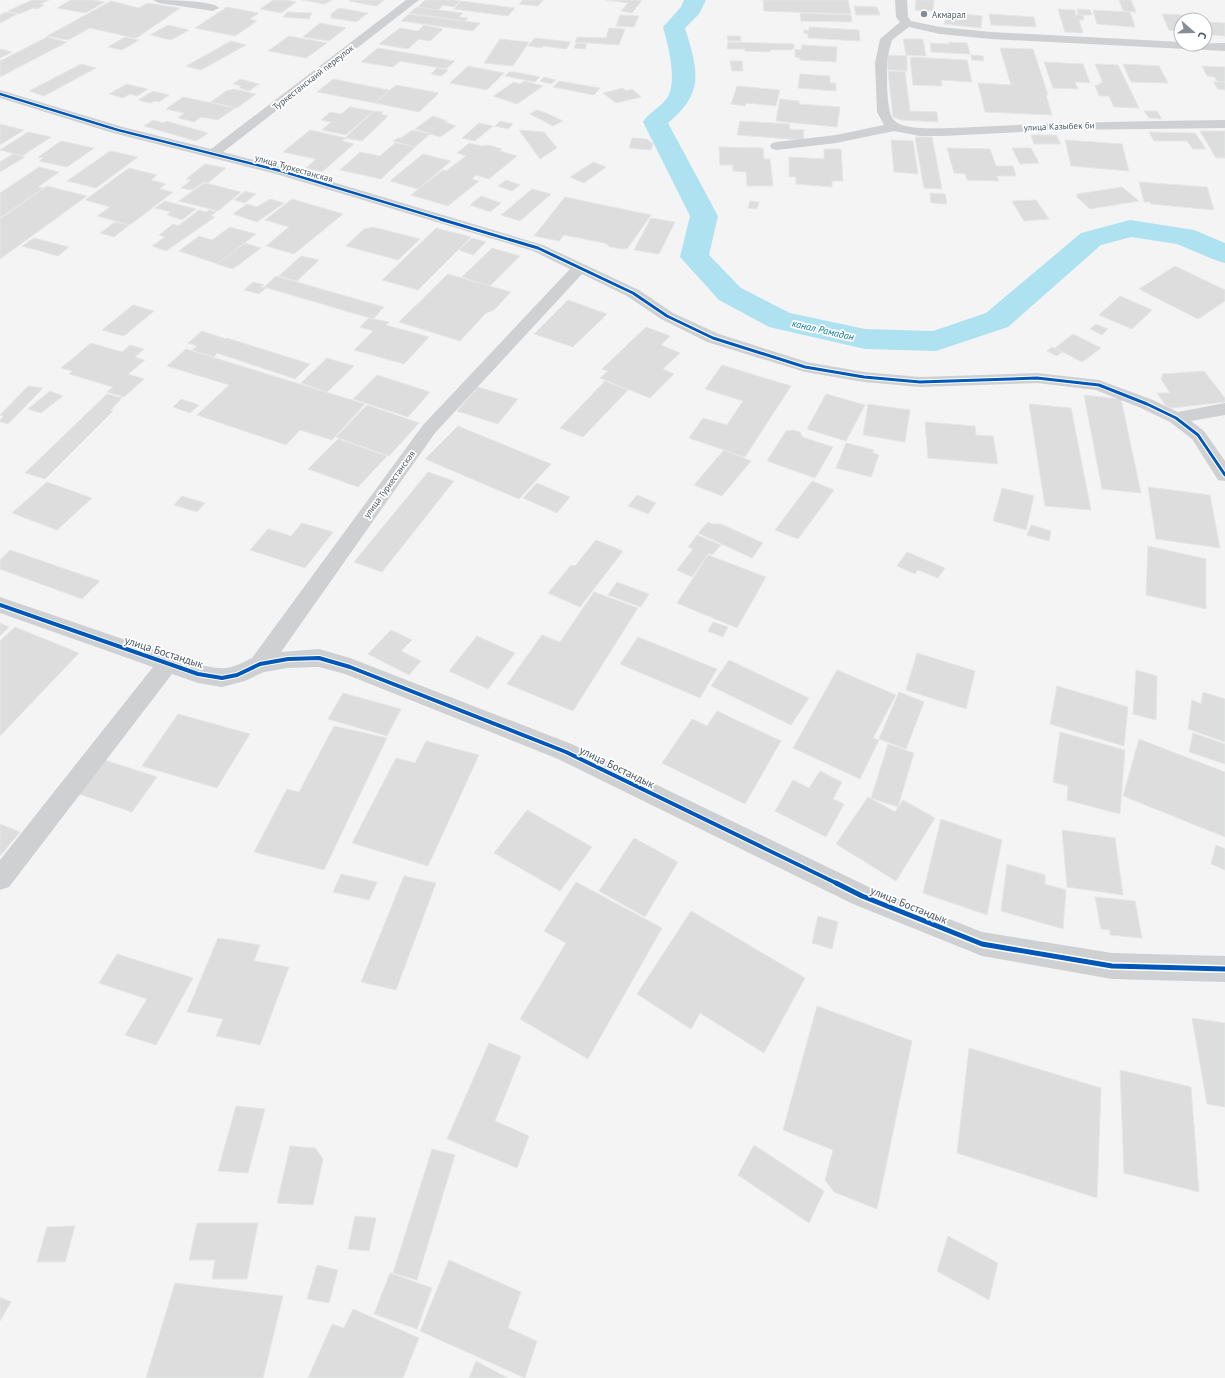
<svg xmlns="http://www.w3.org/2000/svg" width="1225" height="1378" viewBox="0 0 1225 1378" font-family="'PT Sans',sans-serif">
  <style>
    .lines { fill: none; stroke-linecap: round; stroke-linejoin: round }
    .canal { fill: #aee2f0; fill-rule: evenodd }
    .building { fill: #ddddde; stroke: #e5e6e7 }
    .minor { fill: #ced0d2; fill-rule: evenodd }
    .cycleway-far3-casing { stroke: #fff; stroke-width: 4 }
    .cycleway-far2-casing { stroke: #fff; stroke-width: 5 }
    .cycleway-far1-casing { stroke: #fff; stroke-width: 6 }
    .cycleway-casing { stroke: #fff; stroke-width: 8 }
    .cycleway-far3 { stroke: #0057b8; stroke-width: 2.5 }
    .cycleway-far2 { stroke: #0057b8; stroke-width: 3 }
    .cycleway-far1 { stroke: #0057b8; stroke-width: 4 }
    .cycleway { stroke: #0057b8; stroke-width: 5 }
    .poi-dot { fill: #868d94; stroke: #fff; stroke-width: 1.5 }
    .labels { text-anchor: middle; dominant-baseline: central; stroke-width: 3.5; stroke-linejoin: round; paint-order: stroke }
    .far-poi-label { font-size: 9px; fill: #4a5661; stroke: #fff; text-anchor: start }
    .far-street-label { font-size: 9px; fill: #4a5661; stroke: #fff }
    .far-water-label { font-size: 10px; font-style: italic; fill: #0c7c9b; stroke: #fff }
    .street-label { font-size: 11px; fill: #4a5661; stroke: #fff }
  </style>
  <rect width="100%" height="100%" fill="#f4f4f4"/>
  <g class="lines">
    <path class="canal" d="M 684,0 L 706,0 L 699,14 L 685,28 C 698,70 705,93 668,123 L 718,216 L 709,255 L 741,288 L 790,313 L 865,329 L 933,331 L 986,313 L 1081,233 L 1130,220 L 1194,230 L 1225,243 L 1225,263 L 1215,260 L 1177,244 L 1131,237 L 1101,245 L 1008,327 L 936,351 L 865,349 L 769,327 L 719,300 L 680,257 L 690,216 L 643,122 C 649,112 661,107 667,98 C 678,81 668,45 663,27 L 681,7 Z"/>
  </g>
  <g class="building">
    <polygon points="32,0 49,0 40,4 44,5 37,9 33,8 19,14 8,11"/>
    <polygon points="71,0 93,0 105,2 85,13 57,8"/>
    <polygon points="273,0 286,0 296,2 281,13 260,9"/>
    <polygon points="302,0 332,0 325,4"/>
    <polygon points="350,0 384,0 376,6 349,1"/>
    <polygon points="425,0 456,0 460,1 454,7 443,5 438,10 418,7"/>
    <polygon points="523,0 543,0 538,6 519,4"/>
    <polygon points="606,0 642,0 632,13 621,11 628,3"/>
    <polygon points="763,0 848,0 851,14 764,11"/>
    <polygon points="916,0 934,0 933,11 915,10"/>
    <polygon points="1119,0 1131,0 1136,12 1123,11"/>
    <polygon points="111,1 139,8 147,3 180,8 138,37 134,38 90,28 68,40 47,36"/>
    <polygon points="461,1 515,8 508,16 454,9"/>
    <polygon points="854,6 877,7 880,15 856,15"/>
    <polygon points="227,7 259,13 250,19 257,21 235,36 195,28"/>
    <polygon points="417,7 463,13 459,17 468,18 465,21 409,13"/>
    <polygon points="339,8 368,13 356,22 331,18 331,14"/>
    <polygon points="1058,9 1075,10 1076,15 1083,15 1084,20 1079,20 1083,33 1065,32"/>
    <polygon points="1077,9 1090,10 1092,15 1078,15"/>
    <polygon points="1093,10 1130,12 1135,27 1097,24"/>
    <polygon points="6,12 17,14 0,23 0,15"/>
    <polygon points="287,12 312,13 309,19 283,17"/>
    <polygon points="946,12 982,16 981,28 944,24"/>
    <polygon points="800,13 851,15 852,22 801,21"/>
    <polygon points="409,14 480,23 473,31 401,21"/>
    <polygon points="989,14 1034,17 1036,27 991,25"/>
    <polygon points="1162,14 1201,16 1203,20 1181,20 1181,31 1169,30"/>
    <polygon points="620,15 639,16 634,27 616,26"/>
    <polygon points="1205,22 1225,23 1225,36 1212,35"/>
    <polygon points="320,23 346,28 329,41 303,37"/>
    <polygon points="168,25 189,30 171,40 150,35"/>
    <polygon points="424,25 443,29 430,41 419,39 408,49 379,44 400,28 418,31"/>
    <polygon points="809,27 859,30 860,41 808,38 808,34 804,33 804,30 809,31"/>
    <polygon points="609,28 625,29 619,45 575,42 577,37 606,38"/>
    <polygon points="289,36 327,43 306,58 268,51"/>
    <polygon points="727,36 740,36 741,41 728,41"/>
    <polygon points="47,37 67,42 0,77 0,61"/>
    <polygon points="125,37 139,40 122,50 108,47"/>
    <polygon points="535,38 571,42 566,49 543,46 542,48 528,46"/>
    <polygon points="500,39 529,42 513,66 484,63"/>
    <polygon points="903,39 923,39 926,56 906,55"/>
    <polygon points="231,41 246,45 201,70 186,66"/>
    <polygon points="728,42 794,44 794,48 791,50 770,50 770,52 745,51 745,49 727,49"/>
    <polygon points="949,42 967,43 970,54 931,52 930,43 949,44"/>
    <polygon points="576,43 587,44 585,49 574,48"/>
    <polygon points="802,45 837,47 836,62 800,60 800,58 795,57 795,49 801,50"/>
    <polygon points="378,48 455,61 446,69 400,61 393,67 361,62"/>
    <polygon points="1000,48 1033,49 1048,95 1046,95 1052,115 985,112 978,83 1011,85"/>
    <polygon points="0,49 12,52 0,58"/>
    <polygon points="887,55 907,56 907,71 888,70"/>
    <polygon points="971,55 983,56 984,61 972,60"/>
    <polygon points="910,57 967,60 972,82 941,80 942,86 913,85"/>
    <polygon points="730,61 742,61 743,71 732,71"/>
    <polygon points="1044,62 1083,64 1090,83 1075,82 1078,89 1053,88"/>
    <polygon points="81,64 96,68 44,96 29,91"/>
    <polygon points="1095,64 1118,65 1139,108 1114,107 1109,96 1099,96 1095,85 1100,85 1099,83 1103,83"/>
    <polygon points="1123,64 1159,66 1168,83 1131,82"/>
    <polygon points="468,66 504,73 487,90 450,83"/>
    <polygon points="1202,66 1225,67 1225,82 1217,81 1214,77 1207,76"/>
    <polygon points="437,68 448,70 442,76 431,74"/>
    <polygon points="888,71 905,72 910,111 937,112 938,122 901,120 893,117"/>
    <polygon points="509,72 515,72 540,77 535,82 505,76"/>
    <polygon points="800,74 830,76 830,83 836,83 836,91 798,88"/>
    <polygon points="544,77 556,80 551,84 540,81"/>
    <polygon points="240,79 259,84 249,91 239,88 241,86 233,84"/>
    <polygon points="333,79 389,90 375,103 317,92"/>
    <polygon points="524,81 543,86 517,104 493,96 514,82 520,84"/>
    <polygon points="559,81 600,88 594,95 553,87"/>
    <polygon points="1213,82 1225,82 1225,90 1218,89"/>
    <polygon points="127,84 148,89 137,96 130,94 123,98 109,94"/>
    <polygon points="396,85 439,93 419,112 375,103"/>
    <polygon points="737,86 780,90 776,106 746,103 745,106 731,104"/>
    <polygon points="623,88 626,91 632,89 641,97 616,103 603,93"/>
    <polygon points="234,89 256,94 237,108 211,102 226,91"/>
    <polygon points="153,91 169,95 159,102 155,101 150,103 138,100"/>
    <polygon points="183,97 235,108 218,120 201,117 194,122 178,118 184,113 166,109"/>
    <polygon points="780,99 799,101 799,104 840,107 837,127 776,121"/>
    <polygon points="350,107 373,111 346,135 322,130 331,122 321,120 330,112 341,114"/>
    <polygon points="537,110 546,113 563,121 553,126 530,114"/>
    <polygon points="374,111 383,112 381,114 388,116 362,141 345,138"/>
    <polygon points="1144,111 1157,111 1162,119 1149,118"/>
    <polygon points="433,116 447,121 445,122 456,126 440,137 415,129"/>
    <polygon points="153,120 164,123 166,121 208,133 196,141 144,126"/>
    <polygon points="500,121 513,124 508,129 495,126"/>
    <polygon points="740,121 790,124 789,129 804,130 803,140 737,135"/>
    <polygon points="479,123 493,126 475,141 462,138"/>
    <polygon points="0,124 24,130 0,145"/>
    <polygon points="310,130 346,138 342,141 354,144 322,172 306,168 316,159 283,152"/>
    <polygon points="412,130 430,134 415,147 393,141 398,138 401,138"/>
    <polygon points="519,130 544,132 557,148 540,159"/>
    <polygon points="1200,131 1225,131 1225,158 1216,158"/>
    <polygon points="28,132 51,137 22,156 0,150"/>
    <polygon points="1149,132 1195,133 1206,149 1193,149 1187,141 1154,141"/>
    <polygon points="1031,135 1056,135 1061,144 1034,144"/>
    <polygon points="915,137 932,137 942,189 924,188"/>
    <polygon points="632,138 647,139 653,144 651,150 629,148"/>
    <polygon points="891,140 913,141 918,174 894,172"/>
    <polygon points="1065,140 1122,144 1129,171 1071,166"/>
    <polygon points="61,141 94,148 67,167 39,161 43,158 38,157"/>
    <polygon points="395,143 415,147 381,179 340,170 360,152 380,156"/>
    <polygon points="469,143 482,146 488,145 502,149 500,151 517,156 489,179 476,175 472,179 479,181 448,206 411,195 443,170 446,171 466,156 457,153"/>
    <polygon points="719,147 763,148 764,159 770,159 773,186 747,186 746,172 733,171 733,165 720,165"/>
    <polygon points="947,148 990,149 996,166 1013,166 1016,176 997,176 999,181 967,180 965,174 954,173"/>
    <polygon points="1012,148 1031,148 1039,163 1020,164"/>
    <polygon points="824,149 841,149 843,181 832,181 832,187 796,184 796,177 789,177 789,157 824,159"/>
    <polygon points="110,151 138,157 96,188 67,181"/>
    <polygon points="13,154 25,157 0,172 0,162"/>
    <polygon points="423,154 451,161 418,189 390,181"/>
    <polygon points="593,162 606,167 584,183 570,177"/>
    <polygon points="205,164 226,168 209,182 202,183 192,190 181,188 191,180 186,179"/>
    <polygon points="39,167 59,172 38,187 43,188 0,218 0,193"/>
    <polygon points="129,168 157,175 151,180 166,184 159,189 173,192 130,225 97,216 110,207 85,200"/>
    <polygon points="506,180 520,185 512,191 498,186"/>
    <polygon points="1139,182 1207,187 1214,210 1151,204 1150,202 1144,202"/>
    <polygon points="206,183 241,192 218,211 179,201 201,185"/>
    <polygon points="47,186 87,196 0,259 0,219"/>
    <polygon points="1122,187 1139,201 1090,209 1077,197 1077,194"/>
    <polygon points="532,189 551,194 520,221 501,215"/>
    <polygon points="245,191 256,194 245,203 234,200"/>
    <polygon points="930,193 945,194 947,204 931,203"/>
    <polygon points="481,196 501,203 490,212 470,205"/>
    <polygon points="565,197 651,215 627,249 621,249 610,247 605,243 564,235 559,241 534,236"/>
    <polygon points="270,199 284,203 257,222 233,214 247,204 257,207"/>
    <polygon points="292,199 343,214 294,254 266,246 289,227 265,220"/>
    <polygon points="1036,200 1049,219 1024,221 1012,201"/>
    <polygon points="165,201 196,209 182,220 167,215 171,212 155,208"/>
    <polygon points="750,201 759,202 757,209 748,208"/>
    <polygon points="199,210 206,212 209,210 216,212 211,216 215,217 166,251 152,246 165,237 159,235 173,224 178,226"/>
    <polygon points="651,218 675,222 659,254 634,250"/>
    <polygon points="115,222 129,225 114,237 100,233"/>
    <polygon points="230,227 256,234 218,264 179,251 199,236 212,240"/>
    <polygon points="373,227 420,239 398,260 346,246 364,229"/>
    <polygon points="436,228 471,237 418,290 382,280"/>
    <polygon points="34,238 69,247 58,256 22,246"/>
    <polygon points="472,238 486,242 473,255 459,250"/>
    <polygon points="245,243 261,248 233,269 217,264"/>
    <polygon points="492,248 520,256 490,286 462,277"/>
    <polygon points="301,256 319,260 297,281 279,276"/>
    <polygon points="1175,266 1225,290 1225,301 1198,319 1139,289"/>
    <polygon points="448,274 511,292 494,310 486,313 460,341 399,322"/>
    <polygon points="276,276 384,307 373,319 264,287"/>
    <polygon points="253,282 264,285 261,287 266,288 259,294 244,290"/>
    <polygon points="1120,296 1152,310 1132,329 1099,315"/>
    <polygon points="568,300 607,314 573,347 534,334"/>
    <polygon points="133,305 154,311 124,336 102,330"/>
    <polygon points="369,318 389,322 386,325 429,337 404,364 354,350 373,331 360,327"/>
    <polygon points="1096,324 1108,329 1102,335 1090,329"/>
    <polygon points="646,327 670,336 661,345 680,353 663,369 674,374 650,398 600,378 608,371 602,369"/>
    <polygon points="202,331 226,339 227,338 310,364 295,379 217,353 214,357 192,350 197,346 188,343"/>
    <polygon points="1073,334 1101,348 1082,362 1055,348"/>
    <polygon points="91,343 122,352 130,345 144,349 135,357 145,360 128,374 144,379 124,397 107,392 113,387 69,374 72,371 61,368"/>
    <polygon points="1052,347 1062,352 1057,356 1047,351"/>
    <polygon points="186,349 365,404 332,440 300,430 286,445 197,415 229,385 167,366"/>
    <polygon points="327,358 354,366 327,392 301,383"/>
    <polygon points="722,365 791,386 745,457 689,438 703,418 727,425 743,401 705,389"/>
    <polygon points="1204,371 1225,398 1225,402 1172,408 1166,406 1157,393 1170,393 1161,379 1163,374"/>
    <polygon points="377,375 430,392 408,417 353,399"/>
    <polygon points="605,381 628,390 583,437 560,428"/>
    <polygon points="28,386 43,388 8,424 0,422 0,420 4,416 0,415"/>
    <polygon points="478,387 518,399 498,424 457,411"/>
    <polygon points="50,391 63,396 41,413 28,409"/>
    <polygon points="107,394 122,398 110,411 113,411 45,479 25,473"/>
    <polygon points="826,394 865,405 846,441 807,429"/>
    <polygon points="1084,395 1121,399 1141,493 1102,489"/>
    <polygon points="181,399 199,405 190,413 173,407"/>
    <polygon points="868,404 910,410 905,442 863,435"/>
    <polygon points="1029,404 1071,408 1091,510 1045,506"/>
    <polygon points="367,405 419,423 389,456 336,437"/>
    <polygon points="925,422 975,426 976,435 993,436 998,464 928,458"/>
    <polygon points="458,426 551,464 519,499 425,459"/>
    <polygon points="793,430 800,432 802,437 833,447 815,478 767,461 786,431"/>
    <polygon points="338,439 387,456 358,487 308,469"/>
    <polygon points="846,443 874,450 873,453 879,455 871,477 836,468"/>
    <polygon points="724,450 751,461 722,496 694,485"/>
    <polygon points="428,472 454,481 382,572 354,562"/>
    <polygon points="812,481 834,490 798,539 775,530"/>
    <polygon points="47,482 92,498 57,530 12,513"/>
    <polygon points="537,483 570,497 557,513 523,498"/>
    <polygon points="1148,487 1210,495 1220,548 1156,539"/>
    <polygon points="1002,488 1034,496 1026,530 993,521"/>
    <polygon points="637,495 656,503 648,514 628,506"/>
    <polygon points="182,496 205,503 197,512 174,505"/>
    <polygon points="708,522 712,524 721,524 763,543 752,558 698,533"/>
    <polygon points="302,523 333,532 305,568 250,550 268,529 291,536"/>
    <polygon points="1031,525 1051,531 1049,541 1027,535"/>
    <polygon points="697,535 721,545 712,555 709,553 692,577 677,570 693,549 688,547"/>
    <polygon points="596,540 623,551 580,607 548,593 571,565 575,566"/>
    <polygon points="1148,546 1206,559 1206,609 1146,595"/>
    <polygon points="10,550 100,581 82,599 0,569 0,560"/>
    <polygon points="907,552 945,568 938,578 918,570 915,574 897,566"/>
    <polygon points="708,555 766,577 737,628 677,603"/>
    <polygon points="617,582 649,594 641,607 608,595"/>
    <polygon points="594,592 638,608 573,711 507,684 542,635 560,642"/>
    <polygon points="713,622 728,627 723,637 708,631"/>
    <polygon points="0,623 9,627 0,636"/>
    <polygon points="15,627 79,653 0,736 0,641"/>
    <polygon points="391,630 412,640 401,651 421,661 409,675 368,654"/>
    <polygon points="477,636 515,653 488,689 449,671"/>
    <polygon points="638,637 717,669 700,698 620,664"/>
    <polygon points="917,653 975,671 966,709 906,690"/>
    <polygon points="729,660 809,698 791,725 711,686"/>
    <polygon points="837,670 896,695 873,738 879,740 860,779 793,748"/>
    <polygon points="1136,670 1157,676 1156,720 1133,714"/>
    <polygon points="1057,686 1128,707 1124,746 1050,724"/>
    <polygon points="899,692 924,702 906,749 879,739"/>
    <polygon points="1203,692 1225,699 1225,742 1188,729 1192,700 1201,704"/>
    <polygon points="343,693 401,709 387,736 328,719"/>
    <polygon points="717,711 781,741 745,804 662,763 692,719 707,726"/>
    <polygon points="178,714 250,734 217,788 142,766"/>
    <polygon points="334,726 387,738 324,870 254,852 287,789 299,792"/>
    <polygon points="1060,732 1125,750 1120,814 1067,800 1068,786 1053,782"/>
    <polygon points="1193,733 1225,744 1225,764 1189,752"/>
    <polygon points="1139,739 1225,772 1225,837 1123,796"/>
    <polygon points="426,741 479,755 428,866 352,843 396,758 415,763"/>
    <polygon points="888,744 914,753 898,807 871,798"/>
    <polygon points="102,759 157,777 132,812 76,793"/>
    <polygon points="820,771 842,782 833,799 844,804 826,837 775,811 793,780 809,788"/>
    <polygon points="868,797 895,812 903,800 935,818 896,881 836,844"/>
    <polygon points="527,810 592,847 560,891 494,853"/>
    <polygon points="941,819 1002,840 987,915 923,893"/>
    <polygon points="0,824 20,832 0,856"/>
    <polygon points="1062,830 1115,838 1123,895 1067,887"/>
    <polygon points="634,838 678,862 645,917 599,891"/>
    <polygon points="1216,845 1225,849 1225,870 1211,864"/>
    <polygon points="1007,864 1045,875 1045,884 1066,890 1063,929 1001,911"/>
    <polygon points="341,874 377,882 369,900 333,892"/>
    <polygon points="404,876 436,883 396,990 361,982"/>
    <polygon points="576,882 662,928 588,1059 520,1019 566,943 544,931"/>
    <polygon points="1095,897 1135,901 1142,938 1110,935 1110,930 1101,929"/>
    <polygon points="691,911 805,978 764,1053 700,1013 691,1029 637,994"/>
    <polygon points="818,916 838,922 832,949 812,943"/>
    <polygon points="218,938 260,945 254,961 289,967 260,1045 216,1036 223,1019 187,1012"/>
    <polygon points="117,954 193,978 156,1045 125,1035 147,999 99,983"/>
    <polygon points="817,1006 912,1041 877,1209 834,1192 825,1180 833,1150 783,1130"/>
    <polygon points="1192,1018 1225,1023 1225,1107 1207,1104"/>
    <polygon points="489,1043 521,1056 495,1121 529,1136 517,1168 447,1139"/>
    <polygon points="969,1048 1101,1088 1097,1198 957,1153"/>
    <polygon points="1120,1070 1191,1087 1199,1192 1124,1173"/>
    <polygon points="236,1106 265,1109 248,1173 218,1171"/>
    <polygon points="754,1145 824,1191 809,1223 738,1175"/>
    <polygon points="290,1146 315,1148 323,1159 313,1205 277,1203"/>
    <polygon points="432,1149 455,1155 417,1280 393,1273"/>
    <polygon points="355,1216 376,1218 369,1251 348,1249"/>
    <polygon points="197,1223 258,1223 247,1279 212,1279 215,1260 189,1260"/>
    <polygon points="75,1226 65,1262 37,1262 47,1227"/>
    <polygon points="948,1236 998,1263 989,1300 937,1271"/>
    <polygon points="449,1260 521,1292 508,1328 537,1341 525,1378 420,1331"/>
    <polygon points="317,1265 338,1270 329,1303 307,1299"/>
    <polygon points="390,1273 432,1288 417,1329 374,1314"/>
    <polygon points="175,1283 283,1296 263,1378 146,1378"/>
    <polygon points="0,1297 11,1302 0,1321"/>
    <polygon points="353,1309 419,1338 403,1378 308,1378 332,1324 344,1328"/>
    <polygon points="476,1361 508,1378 469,1378"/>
  </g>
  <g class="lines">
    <g class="minor">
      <path d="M 153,0 C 165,0 212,0 219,8 L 213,11 L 159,3 Z"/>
      <path d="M 406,0 L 419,0 L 223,152 L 286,168 L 543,245 L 639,290 L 673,313 L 719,334 L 807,362 L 864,372 L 920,377 L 1037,373 L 1099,380 L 1153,400 L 1178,412 L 1225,403 L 1225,415 L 1191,421 L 1204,431 L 1225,461 L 1225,481 L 1218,480 L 1192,439 L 1170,422 L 1141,408 L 1096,390 L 1037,383 L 920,387 L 864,382 L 805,372 L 707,342 L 661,319 L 627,296 L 582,274 L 435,433 L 281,652 L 319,649 L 350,658 L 574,745 L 871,888 L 982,932 L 1112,953 L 1225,956 L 1225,982 L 1112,979 L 982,956 L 853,904 L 558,759 L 345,674 L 319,667 L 288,668 L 264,672 L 245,681 L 222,687 L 198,683 L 172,674 L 9,887 L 0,890 L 0,860 L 153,667 L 0,613 L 0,597 L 199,665 C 226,670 228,670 252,658 L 423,425 L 570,269 L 533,251 L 276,174 L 113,133 L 0,98 L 0,90 L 123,127 L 211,149 Z"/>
      <path d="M 895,0 L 907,0 L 908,17 L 911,21 L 940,27 L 991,32 L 1181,42 L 1181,44 L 1225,43 L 1225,51 L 991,39 L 940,34 L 909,27 L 892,40 C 890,48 887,56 887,64 C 887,76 886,112 894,120 C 903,131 939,128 953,128 C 1044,123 1134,121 1225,120 L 1225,128 L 1060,130 L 943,136 L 920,136 L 894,131 L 836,143 L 777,150 L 772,149 L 770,146 L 772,143 L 777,142 L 836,135 L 884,125 L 877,112 L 875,63 L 880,39 L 900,22 L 896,17 Z"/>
    </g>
    <defs>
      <polyline id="cycleway-far3" points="0,94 118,130 281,171 444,220"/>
      <polyline id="cycleway-far2" points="440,219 538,248 633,293 667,316 713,338 805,367 864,377 920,382 1037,378 1099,385 1147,404 1176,418 1198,435 1225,475"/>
      <polyline id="cycleway-far1" points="0,605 198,674 222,678 237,675 260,664 288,659 319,658 350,667 566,752 838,884"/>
      <polyline id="cycleway" points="836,883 862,896 982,944 1112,966 1225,969"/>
    </defs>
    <use href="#cycleway-far3" class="cycleway-far3-casing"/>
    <use href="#cycleway-far2" class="cycleway-far2-casing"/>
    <use href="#cycleway-far1" class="cycleway-far1-casing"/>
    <use href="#cycleway" class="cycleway-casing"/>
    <use href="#cycleway-far3" class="cycleway-far3"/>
    <use href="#cycleway-far2" class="cycleway-far2"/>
    <use href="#cycleway-far1" class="cycleway-far1"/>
    <use href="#cycleway" class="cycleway"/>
  </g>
  <circle class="poi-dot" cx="924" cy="14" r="4"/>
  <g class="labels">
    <g class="far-poi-label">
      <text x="932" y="14">Акмарал</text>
    </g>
    <g class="far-street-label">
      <text transform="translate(313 77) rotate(-38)">Туркестанскаий переулок</text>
      <text transform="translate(1059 126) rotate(-2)">улица Казыбек би</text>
      <text transform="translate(294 168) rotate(16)">улица Туркестанская</text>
      <text transform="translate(389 484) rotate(-54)">улица Туркестанская</text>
    </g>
    <g class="far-water-label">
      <text transform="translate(823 330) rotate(13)">канал Рамадан</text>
    </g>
    <g class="street-label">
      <text transform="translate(164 652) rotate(18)">улица Бостандык</text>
      <text transform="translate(617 767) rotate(26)">улица Бостандык</text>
      <text transform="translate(909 905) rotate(22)">улица Бостандык</text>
    </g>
  </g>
  <g transform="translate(1193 32) rotate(110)"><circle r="19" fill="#ffffff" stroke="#b7bbc0"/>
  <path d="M0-3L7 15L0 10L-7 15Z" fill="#868d94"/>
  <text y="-6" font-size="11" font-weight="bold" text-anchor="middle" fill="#4a5661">С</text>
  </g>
</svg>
